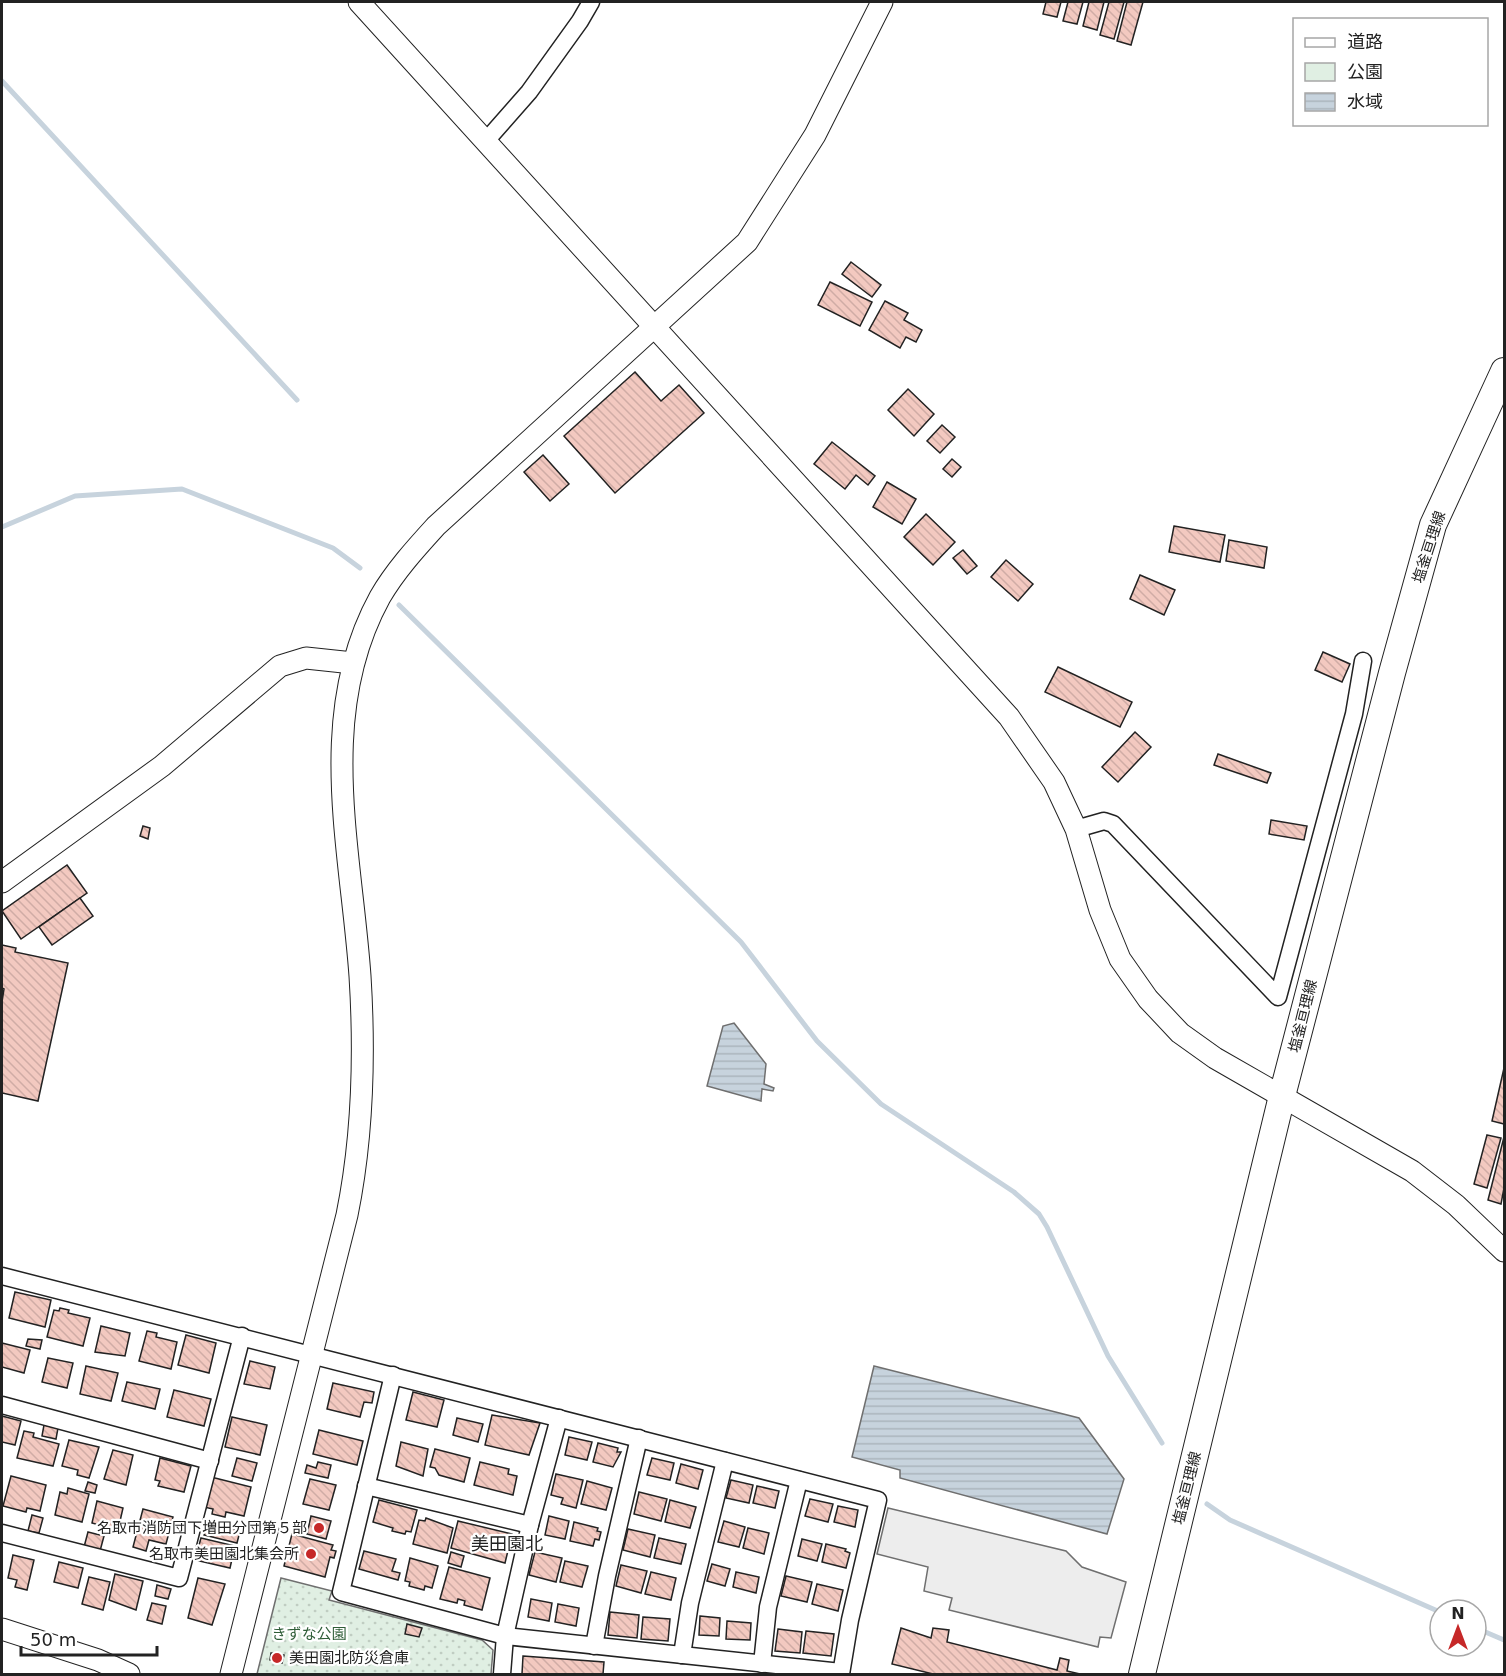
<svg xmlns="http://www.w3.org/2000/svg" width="1506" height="1676" viewBox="0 0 1506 1676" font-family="'DejaVu Sans','Noto Sans JP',sans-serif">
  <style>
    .green { fill: url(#green-dots); stroke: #6f6f6f; stroke-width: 1.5 }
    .parking { fill: #ededed; stroke: #6f6f6f; stroke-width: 1.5 }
    .water { fill: url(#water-rules); stroke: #6f6f6f; stroke-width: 1.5 }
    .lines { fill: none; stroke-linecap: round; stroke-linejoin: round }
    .stream { stroke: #c7d3dd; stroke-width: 5 }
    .building { fill: url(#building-back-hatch); stroke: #222; stroke-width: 1.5 }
    .minor-casing { stroke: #222; stroke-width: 19 }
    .tertiary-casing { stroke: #222; stroke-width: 23 }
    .primary-casing { stroke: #222; stroke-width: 28 }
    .minor { stroke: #fff; stroke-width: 16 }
    .tertiary { stroke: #fff; stroke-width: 21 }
    .primary { stroke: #fff; stroke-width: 26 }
    .poi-dot { fill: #c62828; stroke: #fff; stroke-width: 2 }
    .labels { text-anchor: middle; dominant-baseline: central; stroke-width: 4.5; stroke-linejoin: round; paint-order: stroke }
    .street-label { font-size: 15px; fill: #222; stroke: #fff }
    .poi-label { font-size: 15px; fill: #222; stroke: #fff; text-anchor: end }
    .park-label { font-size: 15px; fill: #2f5e38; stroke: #fff }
    .quarter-label { font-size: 18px; fill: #222; stroke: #fff }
  </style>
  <defs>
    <pattern id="green-dots" width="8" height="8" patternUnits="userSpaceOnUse" patternTransform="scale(1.5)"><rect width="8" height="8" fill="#e0efe3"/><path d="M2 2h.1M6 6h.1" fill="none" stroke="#c0cdc2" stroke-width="1.8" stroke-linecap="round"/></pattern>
    <pattern id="water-rules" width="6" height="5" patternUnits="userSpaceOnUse" patternTransform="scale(1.5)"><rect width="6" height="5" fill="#c7d3dd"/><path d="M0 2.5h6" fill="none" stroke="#abb5bd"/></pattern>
    <pattern id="building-back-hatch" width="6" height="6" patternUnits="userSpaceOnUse" patternTransform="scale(1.5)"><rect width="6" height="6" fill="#f3c9c0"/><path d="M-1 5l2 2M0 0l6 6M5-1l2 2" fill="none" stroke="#d0aca5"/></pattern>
  </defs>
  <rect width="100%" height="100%" fill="#fff"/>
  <polygon class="green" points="281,1578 332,1591 329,1600 482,1640 493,1650 491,1674 257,1674"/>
  <polygon class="parking" points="888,1508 1066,1551 1082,1567 1126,1582 1111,1638 1100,1637 1098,1647 949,1610 952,1598 924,1591 928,1567 877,1554"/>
  <g class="water">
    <polygon points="734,1023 766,1064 764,1084 774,1088 773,1091 762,1089 761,1101 707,1086 723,1026"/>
    <polygon points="874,1366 1079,1418 1124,1479 1107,1534 900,1478 900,1470 852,1457"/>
  </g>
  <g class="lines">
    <g class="stream">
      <polyline points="2,81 297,400"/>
      <polyline points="2,527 75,496 182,489 333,548 360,568"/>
      <polyline points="399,605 741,942 817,1041 881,1104 1014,1192 1039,1214 1047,1227 1108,1356 1162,1443"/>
      <polyline points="1207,1504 1230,1520 1440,1612"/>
      <polyline points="1476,1628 1504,1640"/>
    </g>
  </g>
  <g class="building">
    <polygon points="1046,2 1061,2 1057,17 1043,14"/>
    <polygon points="1068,2 1083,2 1077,24 1063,21"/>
    <polygon points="1089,2 1104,2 1097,30 1083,26"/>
    <polygon points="1109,2 1124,2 1114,39 1100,35"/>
    <polygon points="1127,2 1143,2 1131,45 1117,41"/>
    <polygon points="851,262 881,285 872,297 842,274"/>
    <polygon points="830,282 872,302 860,326 818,305"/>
    <polygon points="885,301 908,313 904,320 922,330 916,342 906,337 900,348 869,330"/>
    <polygon points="635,372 661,401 679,385 704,413 615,493 564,436"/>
    <polygon points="908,389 934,414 914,436 888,410"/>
    <polygon points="942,425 955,437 940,453 927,441"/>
    <polygon points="832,442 875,476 868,485 856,475 845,489 814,464"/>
    <polygon points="543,455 569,484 550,501 524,472"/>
    <polygon points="952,459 961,467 952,477 943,469"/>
    <polygon points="887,482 916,499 902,524 873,507"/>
    <polygon points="926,514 955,542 933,565 904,537"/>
    <polygon points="1174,526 1225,535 1220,562 1169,552"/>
    <polygon points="1229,540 1267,547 1264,568 1226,561"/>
    <polygon points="963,550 977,566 967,574 953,558"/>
    <polygon points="1006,560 1033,584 1018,601 991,577"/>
    <polygon points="1140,575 1175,590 1164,615 1130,599"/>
    <polygon points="1323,652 1350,664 1342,682 1315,670"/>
    <polygon points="1058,667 1132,702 1120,727 1045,692"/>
    <polygon points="1135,732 1151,747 1118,782 1102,767"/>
    <polygon points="1218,754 1271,773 1267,783 1214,765"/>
    <polygon points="1271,820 1307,826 1304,840 1269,834"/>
    <polygon points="143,826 150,828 148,839 140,836"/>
    <polygon points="67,865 87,893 21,939 2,911"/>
    <polygon points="80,898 93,916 52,945 39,927"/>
    <polygon points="2,945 16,948 15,952 68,963 38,1101 2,1093 2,1002 4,989 2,988"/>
    <polygon points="1504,1068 1504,1124 1492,1121"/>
    <polygon points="1487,1135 1501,1138 1487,1188 1474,1184"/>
    <polygon points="1504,1137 1504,1188 1501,1204 1488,1200"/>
    <polygon points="15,1292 51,1300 45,1327 9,1318"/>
    <polygon points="60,1308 69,1310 68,1313 90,1318 83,1346 47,1337 54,1310 59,1311"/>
    <polygon points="101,1326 130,1333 125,1356 95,1352"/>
    <polygon points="147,1331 157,1333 156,1337 177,1342 171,1369 139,1361"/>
    <polygon points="186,1335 216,1343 209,1373 178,1365"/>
    <polygon points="28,1339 42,1340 40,1349 26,1346"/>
    <polygon points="2,1343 30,1350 24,1373 2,1367"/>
    <polygon points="48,1358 73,1363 67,1388 42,1382"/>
    <polygon points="250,1361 275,1367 270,1389 244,1384"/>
    <polygon points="86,1366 118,1373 111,1401 80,1394"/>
    <polygon points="127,1382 160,1389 155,1409 122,1401"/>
    <polygon points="333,1383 374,1392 372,1403 364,1402 360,1417 327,1409"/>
    <polygon points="174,1390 211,1399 204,1426 167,1417"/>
    <polygon points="413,1392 444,1400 437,1427 406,1420"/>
    <polygon points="492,1415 540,1423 529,1455 485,1445"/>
    <polygon points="2,1416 21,1421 15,1445 2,1442"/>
    <polygon points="232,1417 267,1425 260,1455 225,1447"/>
    <polygon points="457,1418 483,1424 478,1442 453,1435"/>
    <polygon points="44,1425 58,1428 56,1439 42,1436"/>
    <polygon points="319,1430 363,1441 357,1465 313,1454"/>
    <polygon points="24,1431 34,1433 33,1437 59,1444 53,1466 17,1458"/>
    <polygon points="569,1437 592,1442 587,1460 565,1455"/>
    <polygon points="69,1440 99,1447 89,1478 77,1475 78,1470 62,1466"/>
    <polygon points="401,1442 428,1449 423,1476 396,1466"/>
    <polygon points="598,1443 618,1448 617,1452 621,1452 613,1467 593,1462"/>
    <polygon points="435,1449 470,1458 464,1482 439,1475 435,1468 430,1467"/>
    <polygon points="113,1450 133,1455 126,1485 104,1479"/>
    <polygon points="160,1458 191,1466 184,1492 158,1486 160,1481 155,1480"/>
    <polygon points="237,1458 257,1463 252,1481 232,1476"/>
    <polygon points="652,1458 674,1463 670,1480 647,1475"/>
    <polygon points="318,1462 331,1465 328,1478 305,1473 307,1465 316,1468"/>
    <polygon points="480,1462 509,1469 508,1474 517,1476 513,1495 474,1485"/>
    <polygon points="681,1464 703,1470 698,1489 676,1483"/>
    <polygon points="556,1474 583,1480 576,1508 561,1504 563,1498 551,1495"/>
    <polygon points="11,1476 46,1485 40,1511 27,1508 26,1512 3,1506"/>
    <polygon points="211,1477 251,1487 244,1516 226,1512 225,1517 212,1514 213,1509 204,1507"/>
    <polygon points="310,1479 336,1485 329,1510 303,1504"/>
    <polygon points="731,1480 753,1485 749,1503 726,1498"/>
    <polygon points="587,1481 612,1488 606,1510 581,1504"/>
    <polygon points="88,1482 97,1485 95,1493 85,1491"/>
    <polygon points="757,1486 779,1491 775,1508 753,1503"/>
    <polygon points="68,1488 89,1494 82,1522 55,1515 60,1492 67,1494"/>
    <polygon points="639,1492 667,1499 661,1521 634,1514"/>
    <polygon points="810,1499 833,1504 828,1522 805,1516"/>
    <polygon points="379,1500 417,1510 411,1532 406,1531 405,1534 392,1531 393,1528 373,1522"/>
    <polygon points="670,1500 696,1507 690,1528 665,1522"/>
    <polygon points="97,1501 123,1508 118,1530 92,1523"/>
    <polygon points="838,1506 858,1510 855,1527 834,1522"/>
    <polygon points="143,1509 173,1517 166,1544 149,1540 146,1551 133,1547"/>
    <polygon points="32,1515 43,1518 39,1533 28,1531"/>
    <polygon points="311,1516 331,1521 326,1539 307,1534"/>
    <polygon points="549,1516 569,1521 565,1539 545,1535"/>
    <polygon points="426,1518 453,1528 447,1553 413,1544 419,1520 425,1521"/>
    <polygon points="458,1521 512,1534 505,1563 451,1548"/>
    <polygon points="724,1521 745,1527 739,1547 718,1542"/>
    <polygon points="208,1522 240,1531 237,1543 204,1535"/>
    <polygon points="574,1522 598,1528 597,1531 601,1532 599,1540 595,1539 593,1546 570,1541"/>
    <polygon points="748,1528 769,1533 764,1554 743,1548"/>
    <polygon points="628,1529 655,1535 650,1557 623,1550"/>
    <polygon points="88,1532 104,1536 100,1551 84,1547"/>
    <polygon points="292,1534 333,1545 331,1550 336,1551 334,1558 330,1557 325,1577 284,1566"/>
    <polygon points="201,1538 235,1546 230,1568 195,1560"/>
    <polygon points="659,1538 686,1544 681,1564 654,1558"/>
    <polygon points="802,1539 822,1544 817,1561 798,1556"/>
    <polygon points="826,1544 846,1549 845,1551 850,1553 846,1568 822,1562"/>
    <polygon points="364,1551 396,1559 392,1571 400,1573 398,1580 359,1569"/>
    <polygon points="451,1552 464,1556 461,1567 448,1563"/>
    <polygon points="535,1552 562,1558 556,1582 529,1575"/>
    <polygon points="13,1555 34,1560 27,1590 15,1587 17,1580 8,1578"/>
    <polygon points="410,1558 438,1566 432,1588 425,1586 424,1590 409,1586 410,1582 405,1581"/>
    <polygon points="565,1561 588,1566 582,1587 560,1582"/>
    <polygon points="59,1562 83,1568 78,1588 54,1582"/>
    <polygon points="712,1564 730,1569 725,1586 707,1581"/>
    <polygon points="621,1565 647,1571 641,1593 616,1586"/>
    <polygon points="449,1567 490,1578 482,1610 464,1605 465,1601 458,1599 457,1603 440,1599"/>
    <polygon points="651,1572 676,1578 671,1600 645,1594"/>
    <polygon points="736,1572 759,1577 756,1593 733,1587"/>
    <polygon points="115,1574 143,1581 136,1610 109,1600"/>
    <polygon points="786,1576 812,1582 807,1602 781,1596"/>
    <polygon points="89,1577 110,1582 103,1610 82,1604"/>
    <polygon points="198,1578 225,1584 212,1625 188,1618"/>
    <polygon points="817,1584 843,1590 838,1611 812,1604"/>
    <polygon points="157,1585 171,1589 168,1599 155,1596"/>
    <polygon points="531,1599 552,1603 549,1621 528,1617"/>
    <polygon points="152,1603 166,1606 162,1624 147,1620"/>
    <polygon points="558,1604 579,1608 576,1626 555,1622"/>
    <polygon points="610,1612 639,1615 637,1638 608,1635"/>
    <polygon points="700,1616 720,1618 719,1636 699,1635"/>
    <polygon points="643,1617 670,1619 668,1641 641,1639"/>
    <polygon points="727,1621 751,1623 750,1640 726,1639"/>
    <polygon points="407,1624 422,1628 419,1637 405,1634"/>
    <polygon points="901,1628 931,1638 933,1628 949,1630 947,1642 1057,1670 1060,1658 1069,1660 1067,1671 1080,1674 933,1674 892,1664"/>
    <polygon points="778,1629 802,1632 800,1653 775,1651"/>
    <polygon points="806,1631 834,1634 831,1656 803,1653"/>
    <polygon points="271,1653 284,1655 282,1663 270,1660"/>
    <polygon points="523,1656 604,1662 603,1674 522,1674"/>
  </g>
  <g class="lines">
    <defs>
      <g id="minor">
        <polyline points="485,142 529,92 580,21 591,2"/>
        <polyline points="1076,829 1104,821 1113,824 1278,997 1354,714 1363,661"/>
        <polyline points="2,1276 878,1500 850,1620 841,1674"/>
        <polyline points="393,1375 341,1592 505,1636 841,1672"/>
        <polyline points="2,1405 210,1461"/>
        <polyline points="366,1486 530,1525 559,1418"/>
        <polyline points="2,1533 179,1578 242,1336"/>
        <polyline points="594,1646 607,1576 639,1438"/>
        <polyline points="682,1655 690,1603 725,1461"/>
        <polyline points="762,1664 768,1607 799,1480"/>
        <polyline points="502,1674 505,1636 530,1525"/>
      </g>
      <g id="tertiary">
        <polyline points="359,2 1009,717 1054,782 1076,829 1100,910 1120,959 1148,999 1180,1033 1215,1058 1412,1171 1456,1205 1504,1251"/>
        <polyline points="2,882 162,766 280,666 306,658 353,663"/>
        <polyline points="2,1629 98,1660 129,1674"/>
        <path d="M 231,1674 L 347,1215 C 363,1136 365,1056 360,976 C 351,849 315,715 380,597 C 395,571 416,548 436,526 L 747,242 L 815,135 L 882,2"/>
      </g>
      <polyline id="primary" points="1142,1674 1282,1096 1392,673 1433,525 1504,371"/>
    </defs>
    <use href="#minor" class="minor-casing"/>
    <use href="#tertiary" class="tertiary-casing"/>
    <use href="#primary" class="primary-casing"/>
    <use href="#minor" class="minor"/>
    <use href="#tertiary" class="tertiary"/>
    <use href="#primary" class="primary"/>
  </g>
  <g class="poi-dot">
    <circle cx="319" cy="1528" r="6"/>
    <circle cx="311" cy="1554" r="6"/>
    <circle cx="277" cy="1658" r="6"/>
  </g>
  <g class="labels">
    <g class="street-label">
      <text transform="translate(1429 547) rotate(-72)">塩釜亘理線</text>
      <text transform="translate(1303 1016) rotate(-76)">塩釜亘理線</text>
      <text transform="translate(1187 1488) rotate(-76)">塩釜亘理線</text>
    </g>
    <g class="poi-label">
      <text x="307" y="1528">名取市消防団下増田分団第５部</text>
      <text x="299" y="1554">名取市美田園北集会所</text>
      <text x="289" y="1658" text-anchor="start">美田園北防災倉庫</text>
    </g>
    <g class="park-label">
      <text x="309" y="1634">きずな公園</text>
    </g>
    <g class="quarter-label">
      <text x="507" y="1543">美田園北</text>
    </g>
  </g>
  <rect width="1506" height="1676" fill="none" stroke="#222222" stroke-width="6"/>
  <rect x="1293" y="18" width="195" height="108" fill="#ffffff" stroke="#a7a7a7" stroke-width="1.5"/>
  <rect x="1305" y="38" width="30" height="9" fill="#ffffff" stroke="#a7a7a7" stroke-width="1.5"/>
  <text x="1347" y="48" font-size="18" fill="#222222">道路</text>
  <rect x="1305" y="63" width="30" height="18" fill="#e0efe3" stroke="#a7a7a7" stroke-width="1.5"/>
  <text x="1347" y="78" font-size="18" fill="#222222">公園</text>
  <rect x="1305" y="93" width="30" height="18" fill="url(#water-rules)" stroke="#a7a7a7" stroke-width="1.5"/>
  <text x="1347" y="108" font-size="18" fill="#222222">水域</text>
  <g transform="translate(1458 1628)"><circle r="28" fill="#ffffff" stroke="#a7a7a7" stroke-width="1.5"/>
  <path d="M0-4.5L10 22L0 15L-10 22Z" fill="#c62828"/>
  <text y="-9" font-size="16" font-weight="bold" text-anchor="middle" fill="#222222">N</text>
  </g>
  <path d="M21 1646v9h136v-9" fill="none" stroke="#222222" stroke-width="3"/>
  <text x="30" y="1646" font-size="18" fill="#222222" stroke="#ffffff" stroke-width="4.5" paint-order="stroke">50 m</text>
</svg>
